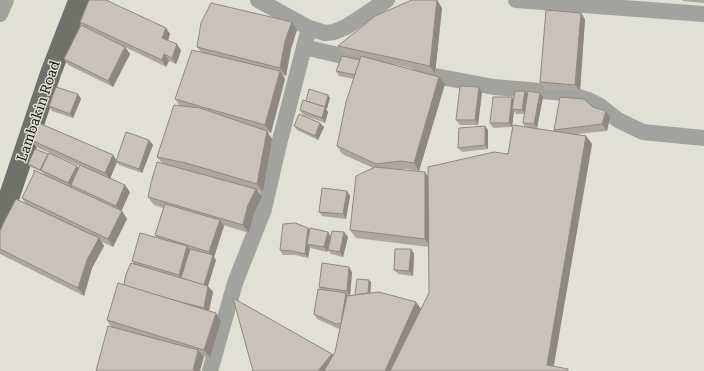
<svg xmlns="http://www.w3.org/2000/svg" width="704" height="371" viewBox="0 0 704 371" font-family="'Roboto Serif',serif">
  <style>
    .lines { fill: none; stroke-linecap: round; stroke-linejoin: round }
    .minor { stroke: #a2a39f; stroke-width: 16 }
    .major { stroke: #6f726a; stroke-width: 21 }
    .wall { fill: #ada7a0 }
    .shaded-wall { fill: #8d8882 }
    .building { fill: #c9c2ba; stroke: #8d8882 }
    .labels { text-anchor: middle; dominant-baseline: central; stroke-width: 3; stroke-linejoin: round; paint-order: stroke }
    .street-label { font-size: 14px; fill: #141310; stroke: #e1e0d5 }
  </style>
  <rect width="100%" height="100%" fill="#e1e0d5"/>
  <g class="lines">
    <g class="minor">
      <polyline points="258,0 309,28 325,33 334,32 346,27 387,0"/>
      <polyline points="516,0 704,14"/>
      <polyline points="0,14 6,0"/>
      <polyline points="304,47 381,65"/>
      <polyline points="419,73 494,87 565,93 588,100 600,106 618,120 643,132 704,138"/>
      <polyline points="210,371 235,283 264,209 279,144 309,28"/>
    </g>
    <polyline class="major" points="0,224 51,72 79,0"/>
  </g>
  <g class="wall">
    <polygon points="437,0 442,8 435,74 393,64 445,84 419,171 407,169 401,169 429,177 508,154 525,127 523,123 524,114 516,114 514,111 512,127 493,128 490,123 514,99 525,91 528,94 540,93 543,97 537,128 530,128 555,131 554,130 593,107 610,117 607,131 576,134 586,136 592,144 553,366 253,371 332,354 333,356 335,352 340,329 339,329 317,319 314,314 320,289 319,287 352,272 350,295 355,295 369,280 371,282 370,293 421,309 429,293 429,247 356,238 350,230 373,168 342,154 337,146 354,79 339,76 336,71 360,60 361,57 344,54 338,46"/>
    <polygon points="682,0 704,0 704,3 683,1"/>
    <polygon points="585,19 580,91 545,89 540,82"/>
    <polygon points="80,22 170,34 168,41 177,44 181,51 176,64 169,61 166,67 125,47 130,54 113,87 68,65 64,59 83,26"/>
    <polygon points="292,22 297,30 291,49 286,76 283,75 285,79 271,133 267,132 272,139 263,192 258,191 262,197 254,213 249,233 223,225 224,226 214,257 216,260 208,286 213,292 209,311 216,313 221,321 210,358 203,356 204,357 111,327 107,320 134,264 132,261 157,238 155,235 163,208 154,205 148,197 162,163 157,157 180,106 175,99 201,52 197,47"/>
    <polygon points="482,92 478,125 460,125 456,120"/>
    <polygon points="78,94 81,99 73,118 52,111 49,106"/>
    <polygon points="328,95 330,98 326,109 328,112 325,123 303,115 300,110 306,101"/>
    <polygon points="294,126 324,127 318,140 297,130"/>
    <polygon points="485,126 488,130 488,149 462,152 458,148"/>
    <polygon points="31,140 113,155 116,160 149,140 153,145 142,173 119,165 117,162 110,178 130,192 121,210 127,219 113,247 102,242 104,246 92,268 84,296 0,254 0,231 25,203 22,198 44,174 42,172 29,166 28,164 79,169 80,166 36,147"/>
    <polygon points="350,196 346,219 322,216 319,212"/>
    <polygon points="310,230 328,232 330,236 344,232 348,237 343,257 331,254 328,250 327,252 311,248 310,247 308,258 295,255 283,255 280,250"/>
    <polygon points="411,249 414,254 413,276 398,274 394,270"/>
  </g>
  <g class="shaded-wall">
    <polygon points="437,0 442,8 435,74 430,66"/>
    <polygon points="581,13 585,19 580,91 575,85"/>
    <polygon points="292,22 297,30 291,49 286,76 280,68 285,41"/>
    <polygon points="166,28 170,34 167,44 162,38"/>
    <polygon points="177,44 181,51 176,64 172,58"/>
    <polygon points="125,47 130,54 113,87 108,81"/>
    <polygon points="164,54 169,61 166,67 162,60"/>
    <polygon points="280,71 285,79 271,133 265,125"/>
    <polygon points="439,77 445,84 419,171 414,163"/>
    <polygon points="479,87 482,92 478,125 475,120"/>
    <polygon points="525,91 528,95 525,114 522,110"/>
    <polygon points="540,93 543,97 537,128 534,124"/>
    <polygon points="78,94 81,99 73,118 70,114"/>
    <polygon points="328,95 330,98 327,109 325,107"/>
    <polygon points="512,97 515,101 512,109 514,111 512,127 509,123"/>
    <polygon points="325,107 328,112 325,123 322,118"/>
    <polygon points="606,111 610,117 607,131 602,124"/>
    <polygon points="320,123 324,127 318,140 315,136"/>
    <polygon points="485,126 488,130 488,149 485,145"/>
    <polygon points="267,131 272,139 263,192 257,184"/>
    <polygon points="586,136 592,144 553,371 547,365"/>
    <polygon points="149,140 153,145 142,173 139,169"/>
    <polygon points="113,155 117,161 116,161 117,162 110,179 105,173"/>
    <polygon points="77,166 80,170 71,185 72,186 72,188 68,183"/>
    <polygon points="425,172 430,180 430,247 425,239"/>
    <polygon points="125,185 130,192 121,212 116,206"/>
    <polygon points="256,189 262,197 254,213 249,233 243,225 248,205"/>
    <polygon points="347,191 350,196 346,219 343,214"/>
    <polygon points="122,211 127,219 113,247 108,239"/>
    <polygon points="220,220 224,226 214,257 216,260 208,286 213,292 208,315 204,308 204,285 212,256 209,252"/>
    <polygon points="308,228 312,232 307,244 310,247 308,258 305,254"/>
    <polygon points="328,232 331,237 327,252 324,247"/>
    <polygon points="344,232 348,237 343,257 340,252"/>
    <polygon points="99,238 104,246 92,268 84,296 78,288 87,260"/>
    <polygon points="187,246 191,253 182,279 179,275"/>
    <polygon points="411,249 414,254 413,276 409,271"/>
    <polygon points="349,267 352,272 350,296 347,291"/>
    <polygon points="369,280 371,282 370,300 368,297"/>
    <polygon points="346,293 349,298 341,323"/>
    <polygon points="416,302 422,310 394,371 385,371"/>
    <polygon points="216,313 221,321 210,358 204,350"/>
    <polygon points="198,350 204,357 200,371 193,371"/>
    <polygon points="332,354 338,362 330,371 318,371"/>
  </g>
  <g class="building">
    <polygon points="89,0 106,0 166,28 162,38 177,44 172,58 164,54 162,60 80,22"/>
    <polygon points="412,0 437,0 430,66 338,46 375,16"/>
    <polygon points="211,3 292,22 285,41 280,68 197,47 201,23"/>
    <polygon points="546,10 581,13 575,85 540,82"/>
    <polygon points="81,25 125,47 108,81 64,59"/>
    <polygon points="192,50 280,71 265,125 175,99"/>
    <polygon points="342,56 360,60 355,75 336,71"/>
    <polygon points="361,56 439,77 414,163 401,161 376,164 337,146 346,102"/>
    <polygon points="460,86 479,87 475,120 456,120"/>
    <polygon points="56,87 78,94 70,114 49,106"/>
    <polygon points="309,89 328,95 325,107 306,101"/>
    <polygon points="515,91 525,91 522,110 512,109"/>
    <polygon points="528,91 540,93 534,124 523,123"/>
    <polygon points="493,97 512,97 509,123 490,123"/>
    <polygon points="560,97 584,99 593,107 606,111 602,124 554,130"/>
    <polygon points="303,100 325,107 322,118 300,110"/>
    <polygon points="174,105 200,108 267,131 257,184 186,163 157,157"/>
    <polygon points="299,114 320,123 315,136 294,126"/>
    <polygon points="39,123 113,155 105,173 31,140"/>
    <polygon points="513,125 586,136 547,365 568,369 568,371 390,371 429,293 428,167 494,152 508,154"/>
    <polygon points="485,126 485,145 458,148 459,128"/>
    <polygon points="126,132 149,140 139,169 116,161"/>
    <polygon points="35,149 48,154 40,170 28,164"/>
    <polygon points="49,153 77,166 68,183 41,170"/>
    <polygon points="157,162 256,189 248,205 243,225 148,197 151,183"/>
    <polygon points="80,165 125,185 116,206 71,185"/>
    <polygon points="375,167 425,172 425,239 350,230 356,176"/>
    <polygon points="34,170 122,211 108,239 22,198 34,173"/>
    <polygon points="322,188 347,191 343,214 319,212"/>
    <polygon points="16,199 99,238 87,260 78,288 0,249 0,231 4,222"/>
    <polygon points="165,204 220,220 209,252 155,235"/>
    <polygon points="295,223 308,228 305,254 292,251 280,250 283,224"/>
    <polygon points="310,228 328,232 324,247 307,244"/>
    <polygon points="332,231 344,232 340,252 328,250"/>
    <polygon points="140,233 187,246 179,275 132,261"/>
    <polygon points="190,249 213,255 204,285 181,278"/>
    <polygon points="395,249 411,249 409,271 394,270"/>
    <polygon points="131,263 208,286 204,308 158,296 124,285 126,274"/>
    <polygon points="322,263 349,267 347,291 319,287"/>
    <polygon points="357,279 369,280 368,293 355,295"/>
    <polygon points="118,283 216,313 204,350 107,320"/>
    <polygon points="318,289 346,293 341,323 336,324 314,314"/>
    <polygon points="379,292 416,302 385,371 324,371 335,352 347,296"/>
    <polygon points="233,298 332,354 318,371 253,371"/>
    <polygon points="108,326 198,350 193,371 96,371"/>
  </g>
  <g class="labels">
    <g class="street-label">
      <text transform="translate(38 111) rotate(-71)">Lambakin Road</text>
    </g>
  </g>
</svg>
